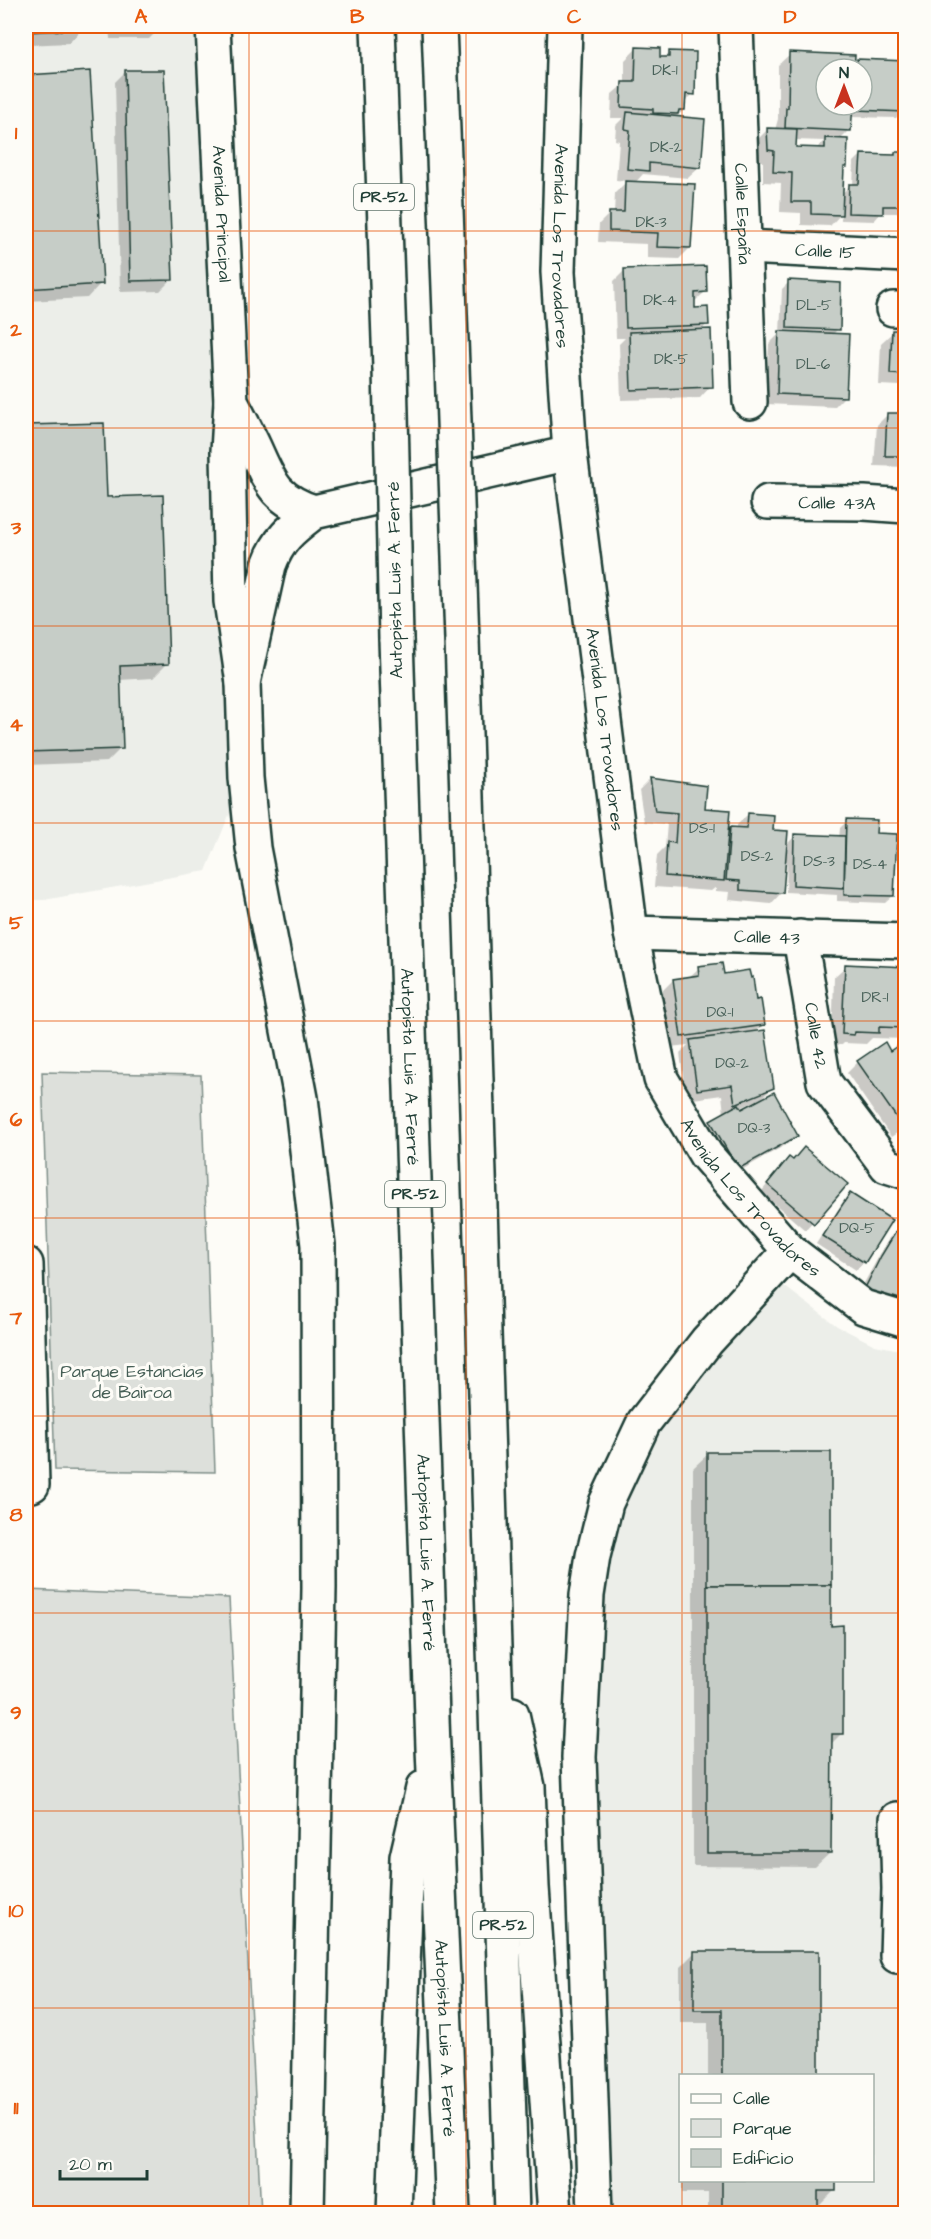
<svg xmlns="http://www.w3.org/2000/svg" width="931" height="2239" viewBox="0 0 931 2239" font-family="'Architects Daughter',sans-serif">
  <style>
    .built { fill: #eceee9; fill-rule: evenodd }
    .green { fill: #dde0db; stroke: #7e8e88; stroke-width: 1.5 }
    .shadow { fill: #0003; fill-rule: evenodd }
    .building { fill: #c6cdc7; stroke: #1f3d34; stroke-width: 1.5 }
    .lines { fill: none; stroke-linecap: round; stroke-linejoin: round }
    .minor-casing { stroke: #1f3d34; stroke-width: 38 }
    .highway-casing { stroke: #1f3d34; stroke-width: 38 }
    .minor { stroke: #fdfcf7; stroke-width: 33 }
    .highway { stroke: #fdfcf7; stroke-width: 33 }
    .highway-bridge-casing { stroke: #1f3d34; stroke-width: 38; stroke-linecap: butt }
    .highway-bridge { stroke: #fdfcf7; stroke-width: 33 }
    .grid { fill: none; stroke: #e8590c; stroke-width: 1.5; stroke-opacity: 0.55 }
    .labels { text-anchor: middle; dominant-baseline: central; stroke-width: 6; stroke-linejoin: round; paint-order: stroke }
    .number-label { font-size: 15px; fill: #496159 }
    .shield { fill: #fdfcf7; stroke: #62766e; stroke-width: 1.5 }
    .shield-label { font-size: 16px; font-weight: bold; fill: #1f3d34 }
    .street-label { font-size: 18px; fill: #1f3d34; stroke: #fdfcf7 }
    .park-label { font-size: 18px; fill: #455e55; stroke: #fdfcf7 }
    .neatline { fill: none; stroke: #e8590c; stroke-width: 2 }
    .grid-label { font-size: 20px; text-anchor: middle; font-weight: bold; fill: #e8590c }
  </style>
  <rect width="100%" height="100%" fill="#fdfcf7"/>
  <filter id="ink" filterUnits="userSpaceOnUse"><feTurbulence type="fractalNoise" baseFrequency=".0167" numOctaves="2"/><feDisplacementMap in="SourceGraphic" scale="12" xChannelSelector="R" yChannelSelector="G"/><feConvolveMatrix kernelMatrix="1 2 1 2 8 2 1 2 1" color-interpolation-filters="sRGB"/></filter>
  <g filter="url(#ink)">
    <g class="built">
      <polygon points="26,26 214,26 236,798 206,871 44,900 26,900"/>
      <path d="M 772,1277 L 837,1326 L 875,1345 L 905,1351 L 905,2213 L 589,2214 L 593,1528 L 690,1367 ZM 680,2076 L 872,2076 L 872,2180 L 680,2180 Z"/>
    </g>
    <g class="green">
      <polygon points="42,1072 201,1075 215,1472 55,1470"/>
      <polygon points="26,1590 229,1598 261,2213 26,2213"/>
    </g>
    <g class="shadow">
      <polygon points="26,26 83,26 83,28 69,43 26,45"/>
      <polygon points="109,26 160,26 160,28 149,39 110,39"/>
      <polygon points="636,49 658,58 664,58 670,53 693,94 684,103 684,110 675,118 700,167 688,178 643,174 635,183 690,248 679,259 647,258 647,244 598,242 599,224 610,213 614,213 615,193 627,181 616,180 619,141 615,140 616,125 623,118 611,118 612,94 625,83 625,60"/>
      <path d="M 790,54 L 853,66 L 858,61 L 903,111 L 896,118 L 851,117 L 850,130 L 840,140 L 845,166 L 843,169 L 842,194 L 850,185 L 853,186 L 854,162 L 861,155 L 893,156 L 895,154 L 906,154 L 906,207 L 899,213 L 881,213 L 874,221 L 841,220 L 841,214 L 830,226 L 801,225 L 801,213 L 780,212 L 781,183 L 763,182 L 763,161 L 758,161 L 757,140 L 768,129 L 775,130 L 778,119 L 778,65 ZM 826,69 L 862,69 L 862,105 L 826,105 ZM 795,140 L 824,141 L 816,149 L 795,149 Z"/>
      <polygon points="126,71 171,280 160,291 120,292 115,82"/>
      <polygon points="89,72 101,283 87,298 26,301 26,76"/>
      <polygon points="625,270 705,292 693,303 694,309 707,324 701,331 711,386 700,398 621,400 619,344 625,338 616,338 614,281"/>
      <polygon points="789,282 838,329 832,335 845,396 834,407 766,404 769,344 780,333 782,289"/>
      <polygon points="893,332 906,332 906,381 901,386 879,385 881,343"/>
      <polygon points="888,414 906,415 906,467 874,466 877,425"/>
      <polygon points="103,424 106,498 167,664 153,678 119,680 121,748 107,762 26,765 26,427"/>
      <polygon points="650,779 705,787 704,809 726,833 731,828 737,829 737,825 748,814 772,831 785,846 795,836 839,838 840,828 847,821 874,835 893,896 885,903 837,901 837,895 786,892 787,861 784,861 782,892 771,904 729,900 730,892 716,891 716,887 711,891 654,887 657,855 665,847 667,824 644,822 639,790"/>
      <polygon points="846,966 906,968 906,1039 872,1038 866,1044 844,1043 842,1045 832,1045 834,977"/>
      <path d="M 699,968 L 723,975 L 755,1001 L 763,1024 L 755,1033 L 772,1088 L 759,1101 L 796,1136 L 789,1143 L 731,1176 L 704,1128 L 711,1121 L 724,1114 L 722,1095 L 686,1100 L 680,1053 L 688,1045 L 670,1047 L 662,991 L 673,980 L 688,978 ZM 757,1100 L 758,1102 L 742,1111 L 740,1108 Z"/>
      <polygon points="906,1042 906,1127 891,1137 847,1073 858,1062 890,1053"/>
      <polygon points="782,1167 846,1185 805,1230 761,1192"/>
      <polygon points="850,1195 890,1220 864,1262 856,1270 816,1244 843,1202"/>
      <polygon points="901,1227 906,1323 853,1303 889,1238"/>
      <polygon points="708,1454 830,1627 841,1734 830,1745 830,1853 815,1867 693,1866 693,1468"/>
      <polygon points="695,1952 817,2076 708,2076 708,2023 680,2023 680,1967"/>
      <polygon points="682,2180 835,2180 834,2191 820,2205 816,2205 816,2214 708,2214 708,2193 682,2193"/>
    </g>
    <g class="building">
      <polygon points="26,26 84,26 85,29 26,32"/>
      <rect x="120" y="26" width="42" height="2"/>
      <polygon points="636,47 660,48 660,57 669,57 669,51 696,52 695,95 686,94 685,110 679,110 678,114 653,113 653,109 621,107 622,82 635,82"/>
      <polygon points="789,52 855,55 854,69 826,69 826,105 853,105 851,131 785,128 786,108 788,108"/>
      <polygon points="857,59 906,61 905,112 856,110 856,105 862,105 862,69 857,69"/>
      <polygon points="125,70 164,70 173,280 130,281"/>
      <polygon points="90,71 103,284 26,289 26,75"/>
      <polygon points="627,112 705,119 701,168 649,163 649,171 627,169 630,130 625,129"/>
      <polygon points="767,128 797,129 796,147 825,148 825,138 848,139 847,167 844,167 842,215 811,214 811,202 791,202 792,173 773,172 774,151 768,150"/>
      <polygon points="895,152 906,152 906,206 883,206 883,214 848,213 849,184 859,184 861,154 895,155"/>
      <polygon points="625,181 695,184 691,248 657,247 658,233 609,231 609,212 624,212"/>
      <polygon points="706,266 707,292 695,293 695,308 708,307 709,325 626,328 624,269"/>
      <polygon points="788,280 841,283 840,330 787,328"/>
      <polygon points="711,329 713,387 631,390 629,332"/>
      <polygon points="892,330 906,330 906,375 890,374"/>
      <polygon points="779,331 849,334 846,397 777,394"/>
      <polygon points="887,413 906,413 906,456 885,456"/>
      <polygon points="104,423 107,497 163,495 169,664 120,666 123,749 26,752 26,425"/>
      <polygon points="650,778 707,786 705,808 730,810 724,881 665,876 667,842 675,843 677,813 655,811"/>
      <polygon points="748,813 774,815 773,830 788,831 783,893 740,890 740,881 726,880 730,827 747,828"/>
      <polygon points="846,819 877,820 876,833 897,834 894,896 844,895"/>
      <polygon points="794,834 845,836 844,888 793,885"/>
      <polygon points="722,963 724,974 749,970 751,978 753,977 756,1000 761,999 765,1025 681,1037 673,979 699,975 698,966"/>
      <polygon points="845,964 906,967 906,1028 879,1027 879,1033 855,1032 854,1035 842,1034"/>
      <polygon points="765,1030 774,1088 735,1104 732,1085 697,1090 690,1040"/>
      <polygon points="906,1040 906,1125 903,1127 857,1061 885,1042 890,1051"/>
      <polygon points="774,1092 798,1136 738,1169 710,1120 739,1104 742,1109"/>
      <polygon points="804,1147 848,1184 814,1224 767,1184 789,1157 793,1160"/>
      <polygon points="850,1193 892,1220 865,1263 822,1236"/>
      <polygon points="900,1225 906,1227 906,1308 863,1292 881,1256"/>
      <rect x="707" y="1452" width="124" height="133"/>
      <polygon points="707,1585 831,1585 831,1626 843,1625 843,1734 832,1734 831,1853 707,1853"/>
      <polygon points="694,1951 819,1951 819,2076 722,2076 722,2010 694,2010"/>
      <polygon points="722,2180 836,2180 836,2191 818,2191 818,2214 722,2214"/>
    </g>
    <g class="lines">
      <defs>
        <g id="minor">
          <path id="s1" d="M 213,26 L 231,402 C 239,417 247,432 254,447 C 270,482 274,499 314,512"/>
          <path id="s2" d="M 565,26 L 558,272 L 570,453 L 631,933 L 661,1079 L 706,1155 L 790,1251 L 863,1307 L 906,1320"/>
          <path id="s3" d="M 736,26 L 750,402"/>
          <path id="s4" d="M 745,247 L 906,255"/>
          <polyline points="893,309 906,309"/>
          <path id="s5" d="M 768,502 L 864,503 L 906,506"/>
          <path d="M 243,683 L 269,565 C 279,538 292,529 314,512 L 570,453"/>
          <path id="s6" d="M 631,933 L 906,941"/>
          <path id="s7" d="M 800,937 L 824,1082 L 887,1166 L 906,1172"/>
          <polyline points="26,1264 32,1485"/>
          <polyline points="897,1956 899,1889 897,1819"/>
        </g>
        <g id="highway">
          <polyline points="378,26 390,368"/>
          <polyline points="439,26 452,366"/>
          <polyline points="231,402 228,451 231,601 243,683 246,778 253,848 301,1098 318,1245 319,1588 307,2214"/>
          <path id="s8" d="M 396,639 L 433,1748 L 453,2214"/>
          <polyline points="462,639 512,2214"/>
          <polyline points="512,1714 528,1787 532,1887 555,2214"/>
          <polyline points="394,2214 407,1857 423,1788"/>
          <polyline points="595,2214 579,1757 587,1595 593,1556 606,1503 644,1422 707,1341 790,1251"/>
        </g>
      </defs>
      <use href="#minor" class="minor-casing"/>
      <use href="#highway" class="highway-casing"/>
      <use href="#minor" class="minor"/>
      <use href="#highway" class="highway"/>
      <defs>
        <g id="highway-bridge">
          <polyline points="452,366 462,639"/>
          <polyline points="390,368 396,639"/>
        </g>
      </defs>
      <use href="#highway-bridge" class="highway-bridge-casing"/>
      <use href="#highway-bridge" class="highway-bridge"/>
    </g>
  </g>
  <path class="grid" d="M 249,26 L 249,2214M 466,26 L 466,2214M 682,26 L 682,2076M 26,231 L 906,231M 26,428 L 906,428M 26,626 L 906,626M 26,823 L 906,823M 26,1021 L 906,1021M 26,1218 L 906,1218M 26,1416 L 906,1416M 26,1613 L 906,1613M 26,1811 L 906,1811M 26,2008 L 906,2008M 682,2180 L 682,2214"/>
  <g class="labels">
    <g class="number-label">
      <text x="665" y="70">DK-1</text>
      <text x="666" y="147">DK-2</text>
      <text x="651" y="222">DK-3</text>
      <text x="660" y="300">DK-4</text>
      <text x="814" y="305">DL-5</text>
      <text x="671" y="359">DK-5</text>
      <text x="813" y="364">DL-6</text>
      <text x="702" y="828">DS-1</text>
      <text x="757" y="856">DS-2</text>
      <text x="819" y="861">DS-3</text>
      <text x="870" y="864">DS-4</text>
      <text x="875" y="997">DR-1</text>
      <text x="720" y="1012">DQ-1</text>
      <text x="732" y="1063">DQ-2</text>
      <text x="754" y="1128">DQ-3</text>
      <text x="857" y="1228">DQ-5</text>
    </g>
    <g class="shield">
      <rect x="354" y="184" width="60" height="26" rx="4.5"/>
      <rect x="385" y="1181" width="60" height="26" rx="4.5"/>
      <rect x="473" y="1912" width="60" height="26" rx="4.5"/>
    </g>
    <g class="shield-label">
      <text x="384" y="197">PR-52</text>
      <text x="415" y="1194">PR-52</text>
      <text x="503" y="1925">PR-52</text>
    </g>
    <g class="street-label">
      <text stroke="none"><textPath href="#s1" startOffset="188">Avenida Principal</textPath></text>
      <text stroke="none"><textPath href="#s3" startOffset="188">Calle España</textPath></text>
      <text stroke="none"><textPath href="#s2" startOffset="220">Avenida Los Trovadores</textPath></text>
      <text stroke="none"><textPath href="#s4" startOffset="80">Calle 15</textPath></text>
      <text stroke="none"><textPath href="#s5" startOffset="69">Calle 43A</textPath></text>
      <text transform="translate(395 580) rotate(-91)">Autopista Luis A. Ferré</text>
      <text stroke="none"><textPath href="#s2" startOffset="706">Avenida Los Trovadores</textPath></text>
      <text stroke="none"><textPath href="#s6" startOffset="136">Calle 43</textPath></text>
      <text stroke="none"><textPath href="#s7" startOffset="100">Calle 42</textPath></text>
      <text stroke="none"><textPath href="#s8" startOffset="428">Autopista Luis A. Ferré</textPath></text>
      <text stroke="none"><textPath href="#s2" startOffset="1210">Avenida Los Trovadores</textPath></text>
      <text stroke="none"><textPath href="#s8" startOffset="914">Autopista Luis A. Ferré</textPath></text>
      <text stroke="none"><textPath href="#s8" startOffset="1400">Autopista Luis A. Ferré</textPath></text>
    </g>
    <g class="park-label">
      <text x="132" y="1371">Parque Estancias<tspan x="132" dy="21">de Bairoa</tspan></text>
    </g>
  </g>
  <rect width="931" height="2239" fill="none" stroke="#fdfcf7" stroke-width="66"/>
  <rect x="679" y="2074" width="195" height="108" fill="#fdfcf7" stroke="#a4b0a9" stroke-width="1.5"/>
  <rect x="691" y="2094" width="30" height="9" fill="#fdfcf7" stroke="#a4b0a9" stroke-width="1.5"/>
  <text x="733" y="2104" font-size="18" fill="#1f3d34">Calle</text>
  <rect x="691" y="2119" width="30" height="18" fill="#dde0db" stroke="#a4b0a9" stroke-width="1.5"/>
  <text x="733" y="2134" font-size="18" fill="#1f3d34">Parque</text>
  <rect x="691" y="2149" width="30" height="18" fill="#c6cdc7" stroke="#a4b0a9" stroke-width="1.5"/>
  <text x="733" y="2164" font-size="18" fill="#1f3d34">Edificio</text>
  <g transform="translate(844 87)"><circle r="28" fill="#fdfcf7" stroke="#a4b0a9" stroke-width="1.5"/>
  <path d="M0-4.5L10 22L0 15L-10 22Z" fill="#c8321e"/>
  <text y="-9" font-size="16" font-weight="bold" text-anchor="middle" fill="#1f3d34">N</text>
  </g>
  <path d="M60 2170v9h87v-9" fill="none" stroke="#1f3d34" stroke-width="3"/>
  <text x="69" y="2170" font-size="18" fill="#1f3d34" stroke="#fdfcf7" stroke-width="4.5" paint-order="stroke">20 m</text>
  <rect x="33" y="33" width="865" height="2173" class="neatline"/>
  <g class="grid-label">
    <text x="141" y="23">A</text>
    <text x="357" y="23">B</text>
    <text x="574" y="23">C</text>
    <text x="790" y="23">D</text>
    <text x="16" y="139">1</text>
    <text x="16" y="336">2</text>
    <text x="16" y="534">3</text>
    <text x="16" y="731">4</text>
    <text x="16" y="929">5</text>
    <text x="16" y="1126">6</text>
    <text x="16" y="1324">7</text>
    <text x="16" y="1521">8</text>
    <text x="16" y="1719">9</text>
    <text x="16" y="1917">10</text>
    <text x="16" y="2114">11</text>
  </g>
</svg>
